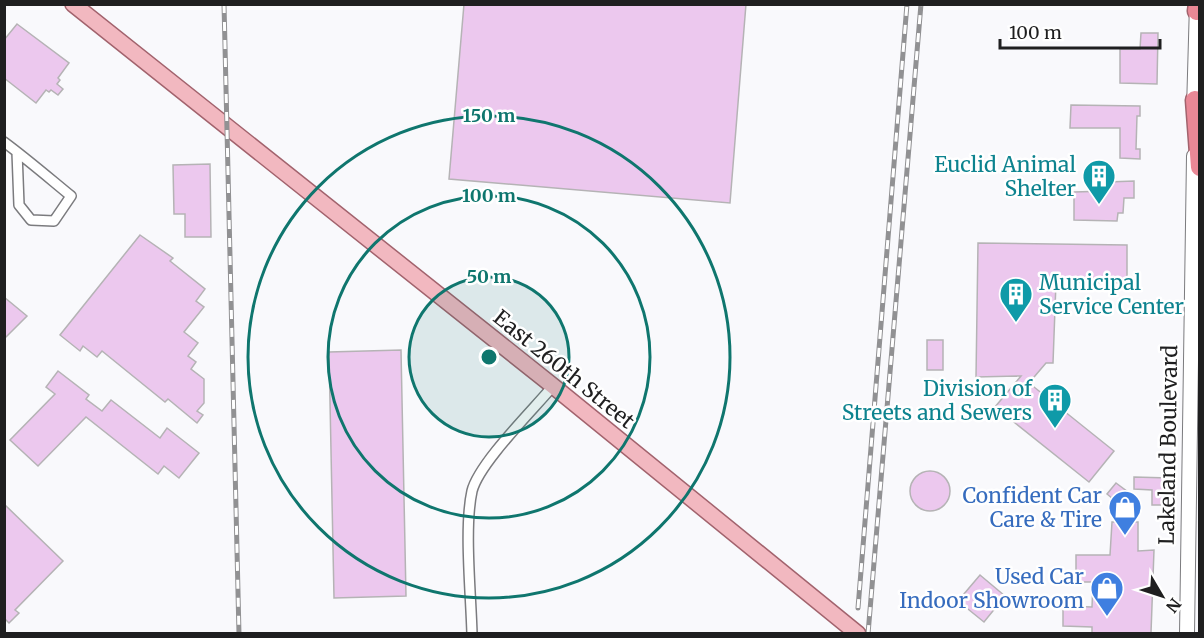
<svg xmlns="http://www.w3.org/2000/svg" width="1204" height="638" viewBox="0 0 1204 638" font-family="Merriweather,serif">
  <style>
    .building { fill: #ecc8ee; stroke: #b5b3b5; stroke-width: 1.5 }
    .lines { fill: none; stroke-linecap: round; stroke-linejoin: round }
    .street-casing { stroke: #7b7b7e; stroke-width: 12 }
    .secondary-casing { stroke: #7b7b7e; stroke-width: 16 }
    .primary-casing { stroke: #a2636d; stroke-width: 18 }
    .highway-casing { stroke: #a2636d; stroke-width: 21 }
    .street { stroke: #fff; stroke-width: 9 }
    .secondary { stroke: #fff; stroke-width: 14 }
    .primary { stroke: #f2b8c0; stroke-width: 15 }
    .highway { stroke: #e98896; stroke-width: 18 }
    .rail-casing { stroke: #919193; stroke-width: 5 }
    .rail { stroke: #fff; stroke-width: 3; stroke-dasharray: 9; stroke-linecap: butt }
    .ring { fill: none; stroke: #0f766e; stroke-width: 3 }
    .labels { text-anchor: middle; dominant-baseline: central; stroke-width: 5; stroke-linejoin: round; paint-order: stroke }
    .culture-label { font-size: 21px; fill: #0d838f; stroke: #fff; text-anchor: end }
    .street-label { font-size: 21px; fill: #1f1f20; stroke: #fff }
    .shop-label { font-size: 21px; fill: #366cbe; stroke: #fff; text-anchor: end }
    .centre { fill: #0f766e; stroke: #fff; stroke-width: 3 }
    .ring-label { font-size: 18px; text-anchor: middle; font-weight: bold; fill: #0f766e; stroke: #fff; stroke-width: 5; stroke-linejoin: round; paint-order: stroke }
  </style>
  <rect width="100%" height="100%" fill="#f9f9fc"/>
  <g class="building">
    <polygon points="464,4 746,4 730,203 449,179"/>
    <polygon points="17,24 69,63 58,78 60,80 57,84 63,89 58,95 51,90 49,92 46,90 36,103 4,78 4,40"/>
    <polygon points="1141,33 1158,33 1157,84 1120,83 1120,49 1140,49"/>
    <polygon points="1071,105 1140,106 1140,116 1137,116 1136,149 1140,149 1140,159 1120,158 1120,128 1070,128"/>
    <polygon points="210,164 211,237 185,237 185,214 174,214 173,165"/>
    <polygon points="1134,181 1134,198 1124,198 1123,213 1118,213 1117,221 1074,220 1074,192 1108,191 1108,182"/>
    <polygon points="140,235 173,258 170,261 205,289 196,301 204,307 184,332 198,343 188,356 196,362 191,369 204,379 204,403 197,411 203,415 197,423 168,399 165,402 102,351 97,357 83,346 80,351 60,335"/>
    <polygon points="978,243 1127,245 1127,283 1056,282 1053,363 1046,363 1029,383 1114,451 1089,482 995,407 1021,376 976,377"/>
    <polygon points="4,297 27,316 4,339"/>
    <rect x="927" y="340" width="16" height="30"/>
    <polygon points="401,350 406,596 334,598 329,352"/>
    <polygon points="58,371 89,395 86,399 102,411 111,400 160,438 167,428 199,453 179,478 164,466 158,474 86,417 38,466 10,440 55,394 46,387"/>
    <circle cx="930" cy="491" r="20"/>
    <polygon points="1134,477 1169,478 1168,505 1152,505 1152,490 1134,489"/>
    <polygon points="1116,483 1128,492 1119,504 1107,494"/>
    <polygon points="4,504 63,561 15,610 19,613 9,623 4,618"/>
    <polygon points="1112,522 1138,522 1138,551 1154,550 1151,633 1092,633 1092,627 1063,626 1063,606 1092,607 1093,582 1076,582 1076,555 1110,555"/>
    <polygon points="980,575 1005,596 984,622 958,601"/>
  </g>
  <g class="lines">
    <defs>
      <g id="street">
        <path d="M 4,142 C 27,159 49,178 71,196 L 54,221 L 31,220 L 19,205 L 17,152"/>
        <path d="M 472,634 C 471,594 464,527 472,491 C 479,463 533,410 553,386"/>
      </g>
      <g id="secondary">
        <polyline points="1194,109 1197,4"/>
        <polyline points="1187,634 1194,156"/>
      </g>
      <polyline id="primary" points="73,4 553,386 858,634"/>
      <g id="highway">
        <polyline points="1197,11 1198,4"/>
        <polyline points="1195,100 1200,167"/>
      </g>
    </defs>
    <use href="#street" class="street-casing"/>
    <use href="#secondary" class="secondary-casing"/>
    <use href="#primary" class="primary-casing"/>
    <use href="#highway" class="highway-casing"/>
    <use href="#street" class="street"/>
    <use href="#secondary" class="secondary"/>
    <use href="#primary" class="primary"/>
    <use href="#highway" class="highway"/>
    <defs>
      <g id="rail">
        <polyline points="224,4 239,634"/>
        <polyline points="858,608 907,4"/>
        <polyline points="868,634 921,4"/>
      </g>
    </defs>
    <use href="#rail" class="rail-casing"/>
    <use href="#rail" class="rail"/>
  </g>
  <circle cx="489" cy="357" r="80" fill="#0f766e" fill-opacity=".12"/>
  <g class="ring">
    <circle cx="489" cy="357" r="80"/>
    <circle cx="489" cy="357" r="161"/>
    <circle cx="489" cy="357" r="241"/>
  </g>
  <defs>
    <symbol id="building-pin" viewBox="-11 -11 22 30"><path d="M0 17L-7.5 6A9.5 9.5 0 1 1 7.5 6Z" fill="#0f9aa8" stroke="#fff"/><path d="M-4-6H4V6H1V3H-1V6H-4ZM-2.5-4.3h1.7v1.8h-1.7ZM.8-4.3h1.7v1.8H.8ZM-2.5-1h1.7V.8h-1.7ZM.8-1h1.7V.8H.8Z" fill="#fff"/></symbol>
    <symbol id="shop-pin" viewBox="-11 -11 22 30"><path d="M0 17L-7.5 6A9.5 9.5 0 1 1 7.5 6Z" fill="#3f7fe0" stroke="#fff"/><path d="M-5-2.5h2.3a2.7 3.5 0 0 1 5.4 0H5L5.5 6h-11ZM-1.5-2.5h3a1.5 2.3 0 0 0-3 0Z" fill="#fff"/></symbol>
  </defs>
  <g fill-rule="evenodd">
    <use href="#building-pin" x="1080" y="157" width="38" height="52"/>
    <use href="#building-pin" x="997" y="275" width="38" height="52"/>
    <use href="#building-pin" x="1036" y="381" width="38" height="52"/>
    <use href="#shop-pin" x="1106" y="488" width="38" height="52"/>
    <use href="#shop-pin" x="1088" y="569" width="38" height="52"/>
  </g>
  <g class="labels">
    <g class="culture-label">
      <text x="1076" y="164">Euclid Animal<tspan x="1076" dy="24">Shelter</tspan></text>
      <text x="1039" y="282" text-anchor="start">Municipal<tspan x="1039" dy="24">Service Center</tspan></text>
      <text x="1032" y="388">Division of<tspan x="1032" dy="24">Streets and Sewers</tspan></text>
    </g>
    <g class="street-label">
      <text transform="translate(564 369) rotate(39)">East 260th Street</text>
      <text transform="translate(1168 445) rotate(-89)">Lakeland Boulevard</text>
    </g>
    <g class="shop-label">
      <text x="1102" y="495">Confident Car<tspan x="1102" dy="24">Care &amp; Tire</tspan></text>
      <text x="1084" y="576">Used Car<tspan x="1084" dy="24">Indoor Showroom</tspan></text>
    </g>
  </g>
  <circle cx="489" cy="357" r="9" class="centre"/>
  <g class="ring-label">
    <text x="489" y="122">150 m</text>
    <text x="489" y="202">100 m</text>
    <text x="489" y="283">50 m</text>
  </g>
  <rect width="1204" height="638" fill="none" stroke="#1f1f20" stroke-width="12"/>
  <g transform="translate(1162 596) rotate(129)" stroke="#ffffff" stroke-width="4.5" paint-order="stroke">
  <path d="M0-4.5L10 22L0 15L-10 22Z" fill="#1f1f20"/>
  <text y="-9" font-size="16" font-weight="bold" text-anchor="middle" fill="#1f1f20">N</text>
  </g>
  <path d="M1000 39v9h160v-9" fill="none" stroke="#1f1f20" stroke-width="3"/>
  <text x="1009" y="39" font-size="18" fill="#1f1f20" stroke="#ffffff" stroke-width="4.5" paint-order="stroke">100 m</text>
</svg>
